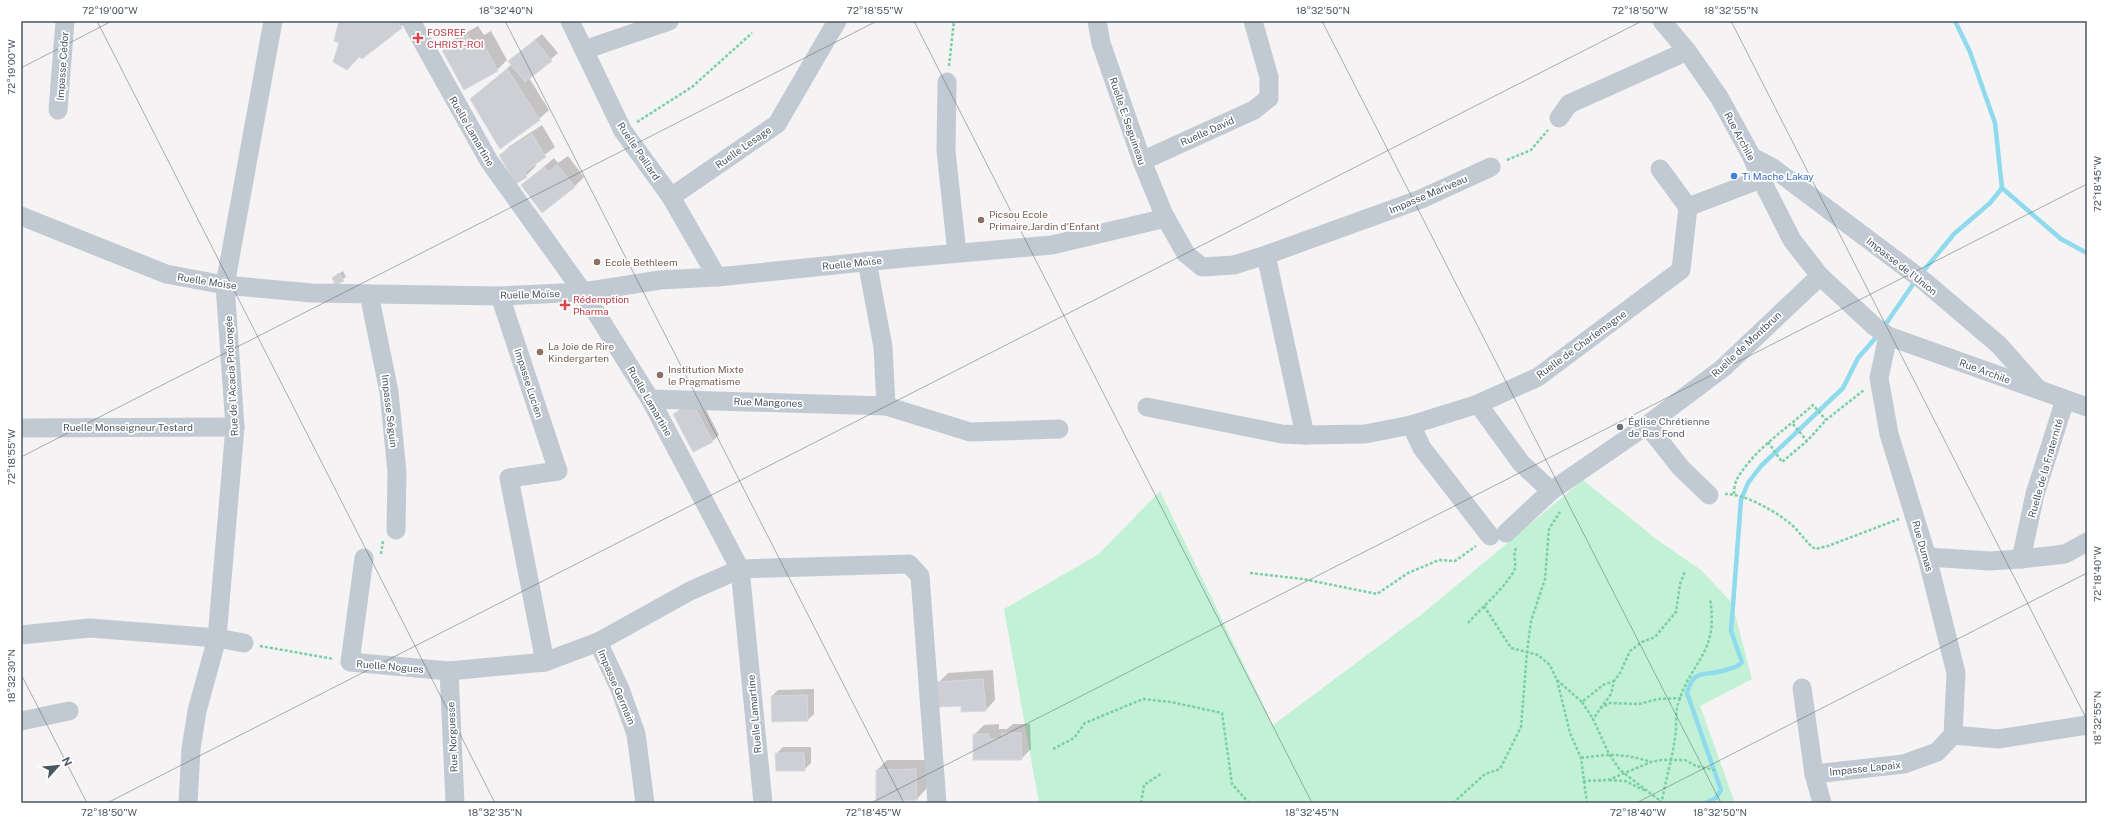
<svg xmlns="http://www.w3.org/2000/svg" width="2108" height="824" viewBox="0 0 2108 824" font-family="'Public Sans',sans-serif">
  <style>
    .green { fill: #c3f1d5 }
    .shadow { fill: #0003 }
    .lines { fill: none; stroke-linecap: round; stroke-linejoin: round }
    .stream { stroke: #90daee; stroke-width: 4.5 }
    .building { fill: #cdcfd5; stroke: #d7d9de }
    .path { stroke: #7ad0a6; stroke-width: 2.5; stroke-dasharray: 3 2; stroke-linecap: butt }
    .minor { stroke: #c1cad2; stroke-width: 19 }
    .ticks { fill: none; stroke: #4a5661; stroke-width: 1; stroke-opacity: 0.45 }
    .health-dot { fill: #e0444e; stroke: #fff; stroke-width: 1.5 }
    .shop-dot { fill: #3f7fe0; stroke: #fff; stroke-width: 1.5 }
    .education-dot { fill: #8d6e63; stroke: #fff; stroke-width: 1.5 }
    .worship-dot { fill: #6b7280; stroke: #fff; stroke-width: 1.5 }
    .labels { text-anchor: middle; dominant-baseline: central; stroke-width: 3.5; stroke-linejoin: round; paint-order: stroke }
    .health-label { font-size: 10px; fill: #be3a42; stroke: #fff; text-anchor: start }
    .street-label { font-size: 10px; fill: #4a5661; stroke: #fff }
    .shop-label { font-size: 10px; fill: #366cbe; stroke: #fff; text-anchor: start }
    .education-label { font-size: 10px; fill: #785e54; stroke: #fff; text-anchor: start }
    .worship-label { font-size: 10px; fill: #5b616d; stroke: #fff; text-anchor: start }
    .neatline { fill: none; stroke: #4a5661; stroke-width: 1.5 }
    .ticks-label { font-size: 10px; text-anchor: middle; fill: #4a5661 }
  </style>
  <rect width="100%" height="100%" fill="#f5f3f3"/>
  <polygon class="green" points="1583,480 1660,542 1701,570 1732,603 1752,679 1700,706 1735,803 1039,803 1004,609 1099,554 1160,491 1273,725 1422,614"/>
  <g class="shadow">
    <polygon points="340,21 408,21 362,58 340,42"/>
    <polygon points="478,26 484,35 491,31 507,60 497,70 443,50 453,40"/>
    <polygon points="542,34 558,53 529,78 549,110 539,119 471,99 512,64 516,55"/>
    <polygon points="542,125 555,147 534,163 536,166 526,176 500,155 510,146"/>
    <polygon points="568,156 584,177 574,187 522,185 554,158 558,163"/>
    <polygon points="343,271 346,277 330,286 335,282 333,278"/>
    <polygon points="700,398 719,435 712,441 675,414 681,408"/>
    <polygon points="993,670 995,700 986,710 962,705 938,683 948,673"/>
    <polygon points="814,689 814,714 808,720 772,696 778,690"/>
    <polygon points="999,724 999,729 1007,729 1013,724 1030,724 1031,749 1021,759 974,735 984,725"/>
    <polygon points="783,747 811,747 811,763 804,770 776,754"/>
    <polygon points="887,760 926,760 926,789 917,799 877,770"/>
  </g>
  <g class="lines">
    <g class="stream">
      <polyline points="2002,188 2061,239 2087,253"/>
      <polyline points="1921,274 1954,234 1990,203 2002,188 1995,123 1970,52 1955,21"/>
      <polyline points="1883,328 1916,280"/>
      <path d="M 1705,803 L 1716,798 L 1721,790 L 1687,693 C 1694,667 1705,677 1726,670 C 1734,667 1737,668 1742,662 L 1731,631 L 1741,500 L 1748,483 L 1761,466 L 1843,388 L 1858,358 L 1879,334"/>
    </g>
  </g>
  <g class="building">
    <polygon points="339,21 396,21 402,28 362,59 359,57 347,70 333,62 339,43 334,41"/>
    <polygon points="468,35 474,44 481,40 498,71 464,90 442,50"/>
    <polygon points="535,40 552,61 525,82 508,61"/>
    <polygon points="507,69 540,120 500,149 470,99"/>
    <polygon points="532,134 546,157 524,172 527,177 516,184 499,155"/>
    <polygon points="557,165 575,187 542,213 521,185 544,167 548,172"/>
    <polygon points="339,273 344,281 336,285 332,278"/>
    <polygon points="693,404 713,442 693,452 673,414"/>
    <polygon points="983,679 986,711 961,712 961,706 939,707 937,682"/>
    <polygon points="807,695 808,721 772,722 771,696"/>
    <polygon points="1002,733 1021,733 1022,760 973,760 973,734 989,734 989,739 1002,739"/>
    <polygon points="775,753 804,753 805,771 776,771"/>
    <polygon points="916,769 917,800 876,801 876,770"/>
  </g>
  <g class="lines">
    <g class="path">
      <polyline points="949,66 954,21"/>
      <polyline points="637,122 692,87 752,33"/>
      <polyline points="1507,160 1531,150 1548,130"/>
      <polyline points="1793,424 1807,441"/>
      <polyline points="1768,442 1782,462 1807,441 1826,420 1864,390"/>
      <path d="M 1725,494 C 1744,493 1779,513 1793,526 C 1801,534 1806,542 1815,549 L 1828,546 L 1899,519"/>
      <path d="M 1734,494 C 1734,489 1735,483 1737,479 C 1755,448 1788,428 1813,405 L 1826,420"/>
      <polyline points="381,554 383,541"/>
      <polyline points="1250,573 1303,579 1377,594 1408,573 1439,560 1455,561 1476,546"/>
      <polyline points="1484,606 1511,648 1538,655 1550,665 1557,680 1582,702 1603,685 1614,681"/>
      <path d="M 1468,623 C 1483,606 1502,591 1514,571 C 1518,563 1511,555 1517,547"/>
      <polyline points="260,646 334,659"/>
      <polyline points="1557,680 1570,733 1581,758 1587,803"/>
      <polyline points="1582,702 1593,719"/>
      <polyline points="1600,708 1610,703 1639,704 1658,699 1681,698"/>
      <polyline points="1053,749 1074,738 1085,723 1143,699 1171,702 1222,713 1232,784 1249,803"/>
      <path d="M 1581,758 C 1608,754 1624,753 1651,762"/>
      <polyline points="1609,780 1625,781 1646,791"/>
      <polyline points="1583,781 1608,780 1651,762 1661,760 1685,760 1696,766 1715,770"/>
      <polyline points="1141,803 1144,785 1162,773"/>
      <polyline points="1453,803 1485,774 1500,769 1521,727 1527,652 1531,621 1545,579 1549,529 1560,512"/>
      <path d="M 1659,803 L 1662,800 C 1666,779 1672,759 1675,738 C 1677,727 1675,714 1678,704 C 1691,660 1719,654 1710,599"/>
      <polyline points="1663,803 1620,770 1609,754 1593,719 1611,694 1614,681 1620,673 1630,651 1642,642 1655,637 1676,612 1680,584 1685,571"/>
    </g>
    <g class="minor">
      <polyline points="411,21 489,161 583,292 650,399 740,569 763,803"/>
      <polyline points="570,21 623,131 671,197 717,277"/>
      <polyline points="1097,21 1101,43 1142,161 1164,215 1186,254 1202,267 1234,265 1266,255 1421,199 1491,167"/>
      <polyline points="1662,21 1687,51 1719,97 1752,157 1761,179 1792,240 1820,276 1874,326 1888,336 2087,407"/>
      <polyline points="584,50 669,21"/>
      <polyline points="947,82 946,151 957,253"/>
      <polyline points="58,110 65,21"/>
      <polyline points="1559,118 1569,104 1687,51"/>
      <polyline points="1752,157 1773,168 1925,282 1999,345 2037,388"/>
      <polyline points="1142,161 1254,110 1269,98 1269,77 1253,21"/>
      <polyline points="1660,169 1688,207"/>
      <polyline points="671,197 777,124 837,21"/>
      <polyline points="21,216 166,274 225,285 312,293 500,296 583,292 660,280 717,277 903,258 1052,245 1166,218"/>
      <polyline points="1266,255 1305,435 1365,434 1411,425 1478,404 1538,377 1681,270 1688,207 1761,179"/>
      <polyline points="867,261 883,347 886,406"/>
      <polyline points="369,294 389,392 397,472 396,530"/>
      <polyline points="500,296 558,471 509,478 545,662"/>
      <polyline points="650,399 886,406 970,432 1059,429"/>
      <polyline points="1478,404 1521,463 1551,491"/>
      <polyline points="1147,407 1282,434 1305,435"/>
      <polyline points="1411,425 1422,448 1490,536"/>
      <polyline points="1647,425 1681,468 1709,495"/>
      <polyline points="21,428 235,427"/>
      <polyline points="1506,533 1551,491 1647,425 1723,368 1820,276"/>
      <polyline points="1927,557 1990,561 2021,559 2065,554 2087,542"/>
      <polyline points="364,558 350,662 449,671 545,662 598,642 690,591 740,569 909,564 920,576 937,803"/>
      <polyline points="2021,559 2035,494 2065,400"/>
      <polyline points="21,635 90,628 217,638 244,643"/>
      <polyline points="598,642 620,689 636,734 645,803"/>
      <polyline points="449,671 455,803"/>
      <polyline points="1802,688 1814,774 1822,803"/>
      <polyline points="21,721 69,711"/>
      <polyline points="1953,735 1998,739 2087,725"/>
      <polyline points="1814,774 1904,764 1937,752 1953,735 1956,673 1927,557 1889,434 1879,378 1888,336"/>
      <polyline points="188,803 191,749 197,711 217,638 235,427 225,285 273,21"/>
    </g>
  </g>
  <path class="ticks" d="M 97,21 L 495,803M 505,21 L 904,803M 914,21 L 1312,803M 1322,21 L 1721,803M 1731,21 L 2087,720M 21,68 L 112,21M 21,457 L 877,21M 21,674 L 87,803M 107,803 L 1642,21M 871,803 L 2087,184M 1636,803 L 2087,573"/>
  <g class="health-dot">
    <path d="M416 32h4v4h4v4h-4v4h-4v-4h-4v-4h4z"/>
    <path d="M563 299h4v4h4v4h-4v4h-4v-4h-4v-4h4z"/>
  </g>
  <circle class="shop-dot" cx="1734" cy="176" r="4"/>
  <g class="education-dot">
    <circle cx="981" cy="220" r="4"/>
    <circle cx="597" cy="262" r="4"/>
    <circle cx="540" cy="352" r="4"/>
    <circle cx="660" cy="375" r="4"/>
  </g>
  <circle class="worship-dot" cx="1620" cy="427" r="4"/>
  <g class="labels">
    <g class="health-label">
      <text x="427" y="32">FOSREF<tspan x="427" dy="12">CHRIST-ROI</tspan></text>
      <text x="573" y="299">Rédemption<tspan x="573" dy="12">Pharma</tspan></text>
    </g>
    <g class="street-label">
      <text transform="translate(62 66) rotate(-86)">Impasse Cédor</text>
      <text transform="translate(1128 121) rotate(71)">Ruelle E. Seguineau</text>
      <text transform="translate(472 131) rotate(60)">Ruelle Lamartine</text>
      <text transform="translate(1207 131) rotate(-24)">Ruelle David</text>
      <text transform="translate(1740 136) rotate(62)">Rue Archile</text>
      <text transform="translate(743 147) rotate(-35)">Ruelle Lesage</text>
      <text transform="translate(639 151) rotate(56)">Ruelle Paillard</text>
      <text transform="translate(1428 194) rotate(-23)">Impasse Mariveau</text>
      <text transform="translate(852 263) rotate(-6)">Ruelle Moïse</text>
      <text transform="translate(1902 266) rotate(38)">Impasse de l'Union</text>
      <text transform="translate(207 281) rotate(9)">Ruelle Moïse</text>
      <text transform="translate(530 294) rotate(-2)">Ruelle Moïse</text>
      <text transform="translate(1581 344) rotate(-36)">Ruelle de Charlemagne</text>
      <text transform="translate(1746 344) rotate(-43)">Ruelle de Montbrun</text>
      <text transform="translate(1985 371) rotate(20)">Rue Archile</text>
      <text transform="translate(231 376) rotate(-93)">Rue de l'Acacia Prolongée</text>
      <text transform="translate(529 383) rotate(72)">Impasse Lucien</text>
      <text transform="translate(650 401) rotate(60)">Ruelle Lamartine</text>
      <text transform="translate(768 402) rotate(2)">Rue Mangones</text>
      <text transform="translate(390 411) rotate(83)">Impasse Séguin</text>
      <text x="128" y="427">Ruelle Monseigneur Testard</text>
      <text transform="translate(2045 468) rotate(-74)">Ruelle de la Fraternité</text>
      <text transform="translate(1923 546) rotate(74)">Rue Dumas</text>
      <text transform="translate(390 666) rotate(5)">Ruelle Nogues</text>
      <text transform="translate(617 687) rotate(67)">Impasse Germain</text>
      <text transform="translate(754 714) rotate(-95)">Ruelle Lamartine</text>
      <text transform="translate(452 737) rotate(-93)">Rue Norguesse</text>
      <text transform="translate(1865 768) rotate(-6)">Impasse Lapaix</text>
    </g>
    <g class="shop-label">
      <text x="1742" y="176">Ti Mache Lakay</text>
    </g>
    <g class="education-label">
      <text x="989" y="214">Picsou Ecole<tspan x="989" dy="12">Primaire,Jardin d'Enfant</tspan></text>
      <text x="605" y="262">Ecole Bethleem</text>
      <text x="548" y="346">La Joie de Rire<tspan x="548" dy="12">Kindergarten</tspan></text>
      <text x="668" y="369">Institution Mixte<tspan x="668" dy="12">le Pragmatisme</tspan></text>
    </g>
    <g class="worship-label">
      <text x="1628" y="421">Église Chrétienne<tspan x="1628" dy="12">de Bas Fond</tspan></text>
    </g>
  </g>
  <rect width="2108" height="824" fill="none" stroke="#ffffff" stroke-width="44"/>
  <g transform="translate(58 766) rotate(63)" stroke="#ffffff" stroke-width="3" paint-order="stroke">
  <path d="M0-3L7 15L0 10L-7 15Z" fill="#4a5661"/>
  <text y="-6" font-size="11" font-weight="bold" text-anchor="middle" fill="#4a5661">N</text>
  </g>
  <rect x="22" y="22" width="2064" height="780" class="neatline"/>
  <g class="ticks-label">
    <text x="110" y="14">72°19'00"W</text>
    <text x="506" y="14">18°32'40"N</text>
    <text x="875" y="14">72°18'55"W</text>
    <text x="1323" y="14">18°32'50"N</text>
    <text x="1640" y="14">72°18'50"W</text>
    <text x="1731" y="14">18°32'55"N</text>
    <text transform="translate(11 67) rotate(-90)" y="4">72°19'00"W</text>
    <text transform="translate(2097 184) rotate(-90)" y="4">72°18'45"W</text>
    <text transform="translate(11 457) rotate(-90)" y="4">72°18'55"W</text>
    <text transform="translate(2097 574) rotate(-90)" y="4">72°18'40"W</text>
    <text transform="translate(11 676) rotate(-90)" y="4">18°32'30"N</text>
    <text transform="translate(2097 718) rotate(-90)" y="4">18°32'55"N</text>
    <text x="109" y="816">72°18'50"W</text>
    <text x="495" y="816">18°32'35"N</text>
    <text x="873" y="816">72°18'45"W</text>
    <text x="1312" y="816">18°32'45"N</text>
    <text x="1638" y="816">72°18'40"W</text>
    <text x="1720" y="816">18°32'50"N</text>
  </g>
</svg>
